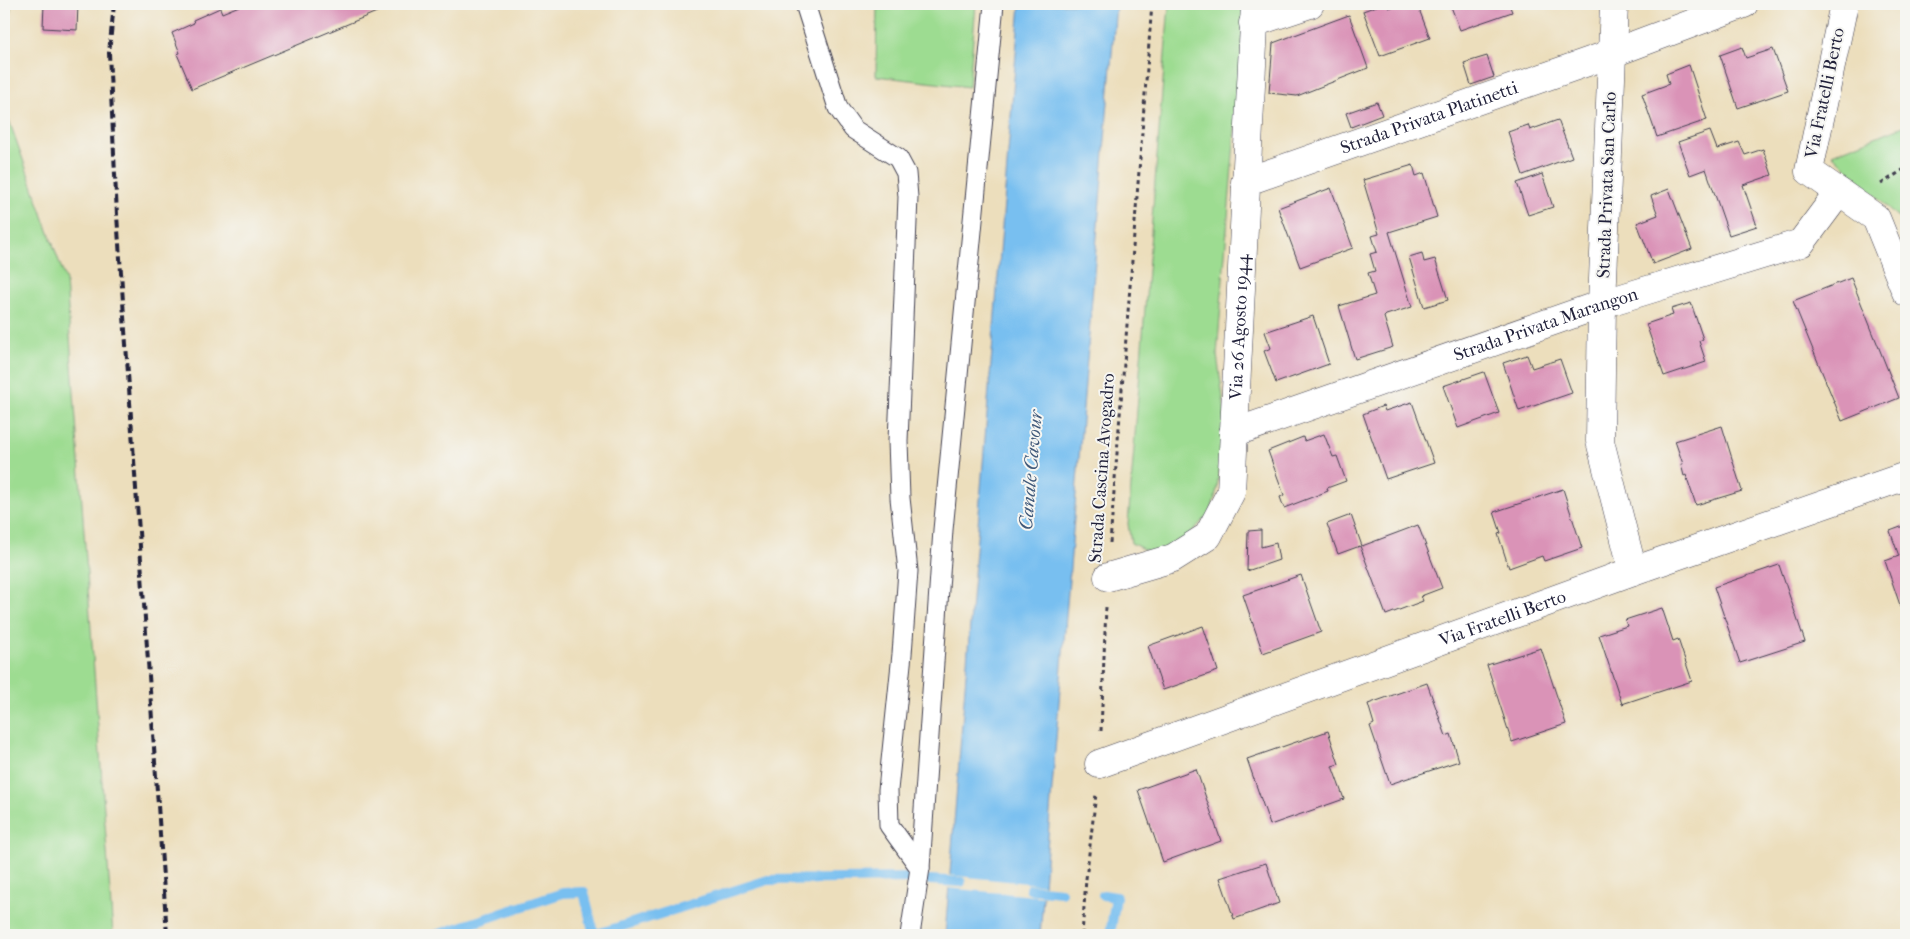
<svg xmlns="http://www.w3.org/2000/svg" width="1910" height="939" viewBox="0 0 1910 939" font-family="'IM FELL French Canon',serif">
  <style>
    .green { fill: #9ddc91; stroke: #607f66 }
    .water { fill: #78bff0; stroke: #4d7096 }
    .pier { fill: #ecdebc }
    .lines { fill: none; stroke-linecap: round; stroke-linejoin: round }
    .stream { stroke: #78bff0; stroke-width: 10 }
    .building { fill: #da93b7 }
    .lane-casing { stroke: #403e4e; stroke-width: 21 }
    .street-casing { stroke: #403e4e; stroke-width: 29 }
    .path { stroke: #403e4e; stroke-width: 3; stroke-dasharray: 4 4; stroke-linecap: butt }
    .lane { stroke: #fff; stroke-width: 19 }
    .street { stroke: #fff; stroke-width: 28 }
    .rail { stroke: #22223b; stroke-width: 4; stroke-dasharray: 8 4; stroke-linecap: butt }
    .labels { text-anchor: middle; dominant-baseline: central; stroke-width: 4; stroke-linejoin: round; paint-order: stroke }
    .street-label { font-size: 18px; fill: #22223b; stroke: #f6f6f2 }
    .water-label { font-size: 19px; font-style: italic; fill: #40597a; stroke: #f6f6f2 }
  </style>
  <rect width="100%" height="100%" fill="#f6f6f2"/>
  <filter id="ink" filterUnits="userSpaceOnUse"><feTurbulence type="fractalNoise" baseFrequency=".02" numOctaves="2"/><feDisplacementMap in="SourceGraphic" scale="10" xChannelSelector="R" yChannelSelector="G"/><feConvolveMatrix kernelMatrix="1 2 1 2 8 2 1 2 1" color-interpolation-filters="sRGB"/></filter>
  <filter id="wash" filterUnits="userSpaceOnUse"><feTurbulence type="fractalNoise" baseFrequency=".0096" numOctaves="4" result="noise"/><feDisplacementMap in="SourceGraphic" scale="20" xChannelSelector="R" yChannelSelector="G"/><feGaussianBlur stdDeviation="1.12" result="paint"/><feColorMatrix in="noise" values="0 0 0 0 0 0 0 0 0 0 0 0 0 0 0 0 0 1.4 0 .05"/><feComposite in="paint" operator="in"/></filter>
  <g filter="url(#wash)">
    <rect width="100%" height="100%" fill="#ecdebc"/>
    <g class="green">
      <polygon points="4,4 11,4 4,106 66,281 113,935 4,935"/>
      <polygon points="877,4 976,4 969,87 876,76"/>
      <polygon points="1169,4 1245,4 1217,355 1225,412 1217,489 1211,512 1187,537 1168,550 1149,552 1131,543 1128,524"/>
      <polygon points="1906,125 1906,225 1832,154"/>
    </g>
    <polygon class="water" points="1020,4 1116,4 1040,935 945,935"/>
    <polygon class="pier" points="947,875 1047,885 1046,897 946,888"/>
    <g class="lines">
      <g class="stream">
        <polyline points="930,880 961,882"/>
        <polyline points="1030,889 1061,892"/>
        <polyline points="1103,895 1116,897 1110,935"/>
        <polyline points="436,935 563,893 584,892 594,935"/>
        <polyline points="594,935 768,880 911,878"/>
      </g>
    </g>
    <g id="blocks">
      <g class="building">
        <polygon points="44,4 78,4 77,30 43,28"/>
        <polygon points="244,4 376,4 379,11 192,89 177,54 180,53 172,33 194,23 193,20 220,8 222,13"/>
        <polygon points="1382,4 1387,4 1389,8 1401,4 1417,4 1430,38 1380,56 1363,11"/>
        <polygon points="1450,4 1509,4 1512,12 1460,30"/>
        <polygon points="1349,15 1368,68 1297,96 1269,93 1273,43"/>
        <polygon points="1742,47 1746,58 1773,49 1788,91 1738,108 1720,55"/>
        <polygon points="1487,56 1494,77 1471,85 1464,63"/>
        <polygon points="1689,65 1707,120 1657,137 1642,94 1669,84 1666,74"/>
        <polygon points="1377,102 1382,115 1351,127 1346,113"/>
        <polygon points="1558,120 1572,157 1523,175 1508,132 1528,125 1530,130"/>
        <polygon points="1710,131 1717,149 1739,142 1745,155 1763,149 1772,175 1743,185 1757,226 1729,235 1706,169 1690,175 1678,142"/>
        <polygon points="1413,165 1416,176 1424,173 1437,217 1389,232 1412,307 1386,315 1384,317 1393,347 1355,359 1339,306 1375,295 1368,273 1375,271 1370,254 1377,252 1372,236 1379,234 1363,180"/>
        <polygon points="1542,174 1553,207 1528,215 1517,183"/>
        <polygon points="1331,188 1353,248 1300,267 1278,208"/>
        <polygon points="1669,189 1692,249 1653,264 1637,223 1658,215 1651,196"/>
        <polygon points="1422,253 1424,262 1435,259 1448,300 1424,307 1409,257"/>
        <polygon points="1851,278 1899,398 1842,421 1793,301"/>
        <polygon points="1691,303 1703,339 1699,341 1706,362 1664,376 1646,324 1673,315 1671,309"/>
        <polygon points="1313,316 1329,364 1276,383 1264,351 1271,348 1265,332"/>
        <polygon points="1527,355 1532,368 1560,359 1572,393 1519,411 1503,363"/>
        <polygon points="1484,372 1499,413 1458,428 1443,386"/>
        <polygon points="1412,402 1434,463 1386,479 1363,414 1383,406 1385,411"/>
        <polygon points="1722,426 1742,491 1696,505 1686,475 1684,476 1681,464 1683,464 1675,441"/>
        <polygon points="1324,434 1333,457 1337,456 1346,481 1327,488 1328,491 1284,508 1280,497 1284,495 1268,451 1303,437 1304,441"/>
        <polygon points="1563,489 1582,548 1544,561 1542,556 1509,568 1498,534 1501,533 1494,512"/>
        <polygon points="1351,515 1362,546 1418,525 1442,588 1421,596 1423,601 1386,615 1360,546 1338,554 1327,524"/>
        <polygon points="1906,525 1906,609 1902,611 1885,561 1899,556 1890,531"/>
        <polygon points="1261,530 1261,547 1276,543 1279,560 1247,571 1248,531"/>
        <polygon points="1779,565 1805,642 1740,663 1714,587"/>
        <polygon points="1301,575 1321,632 1263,653 1243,595"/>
        <polygon points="1662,608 1673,641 1678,639 1692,681 1622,704 1599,635 1627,626 1625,620"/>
        <polygon points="1203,626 1218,671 1163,690 1148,646"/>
        <polygon points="1541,648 1566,724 1512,742 1487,665"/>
        <polygon points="1427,683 1446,736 1451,734 1459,761 1390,784 1370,726 1374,724 1368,704"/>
        <polygon points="1328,731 1339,764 1332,766 1344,799 1270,825 1247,759"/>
        <polygon points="1196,769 1221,841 1163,862 1138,790"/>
        <polygon points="1266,863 1279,903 1234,919 1220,878"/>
      </g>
    </g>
  </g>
  <g filter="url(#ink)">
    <use href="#blocks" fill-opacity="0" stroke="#403e4e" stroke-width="1"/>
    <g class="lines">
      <defs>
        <g id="lane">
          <polyline points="805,4 838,108 853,129 898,158 906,173 908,197 898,441 900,498 908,571 902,654 888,790 889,825 920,868"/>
          <polyline points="910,935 920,868 943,530 994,4"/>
        </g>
        <g id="street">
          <polyline points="1614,4 1602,304 1600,441 1633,571"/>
          <polyline points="1844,4 1809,171 1876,218 1906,292"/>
          <polyline points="1253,23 1310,4"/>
          <path id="s1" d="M 1245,182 L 1613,53 L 1744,4"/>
          <path id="s2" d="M 1233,433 L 1602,304 L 1801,243 L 1839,192"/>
          <path id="s3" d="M 1108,577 L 1173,558 L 1208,536 L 1231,492 L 1255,4"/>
          <path id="s4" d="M 1099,764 L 1633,571 L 1906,476"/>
        </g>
      </defs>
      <use href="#lane" class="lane-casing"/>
      <use href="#street" class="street-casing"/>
      <g class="path">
        <polyline points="1881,184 1906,168"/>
        <polyline points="1110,543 1152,4"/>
        <polyline points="1101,731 1106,607"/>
        <polyline points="1082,935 1086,879 1096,794"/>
      </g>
      <use href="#lane" class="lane"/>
      <use href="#street" class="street"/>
      <polyline class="rail" points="114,4 109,53 117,215 167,935"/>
    </g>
  </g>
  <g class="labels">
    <g class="street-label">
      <text transform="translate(1825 93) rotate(-78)">Via Fratelli Berto</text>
      <text stroke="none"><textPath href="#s1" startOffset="195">Strada Privata Platinetti</textPath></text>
      <text transform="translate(1607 185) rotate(-88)">Strada Privata San Carlo</text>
      <text stroke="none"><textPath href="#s2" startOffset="331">Strada Privata Marangon</textPath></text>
      <text stroke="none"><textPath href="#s3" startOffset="324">Via 26 Agosto 1944</textPath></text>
      <text transform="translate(1102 468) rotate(-86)">Strada Cascina Avogadro</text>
      <text stroke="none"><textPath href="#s4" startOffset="429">Via Fratelli Berto</textPath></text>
    </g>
    <g class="water-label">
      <text transform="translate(1031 470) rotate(-85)">Canale Cavour</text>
    </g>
  </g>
  <rect width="1910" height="939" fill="none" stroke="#f6f6f2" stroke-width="20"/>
</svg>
